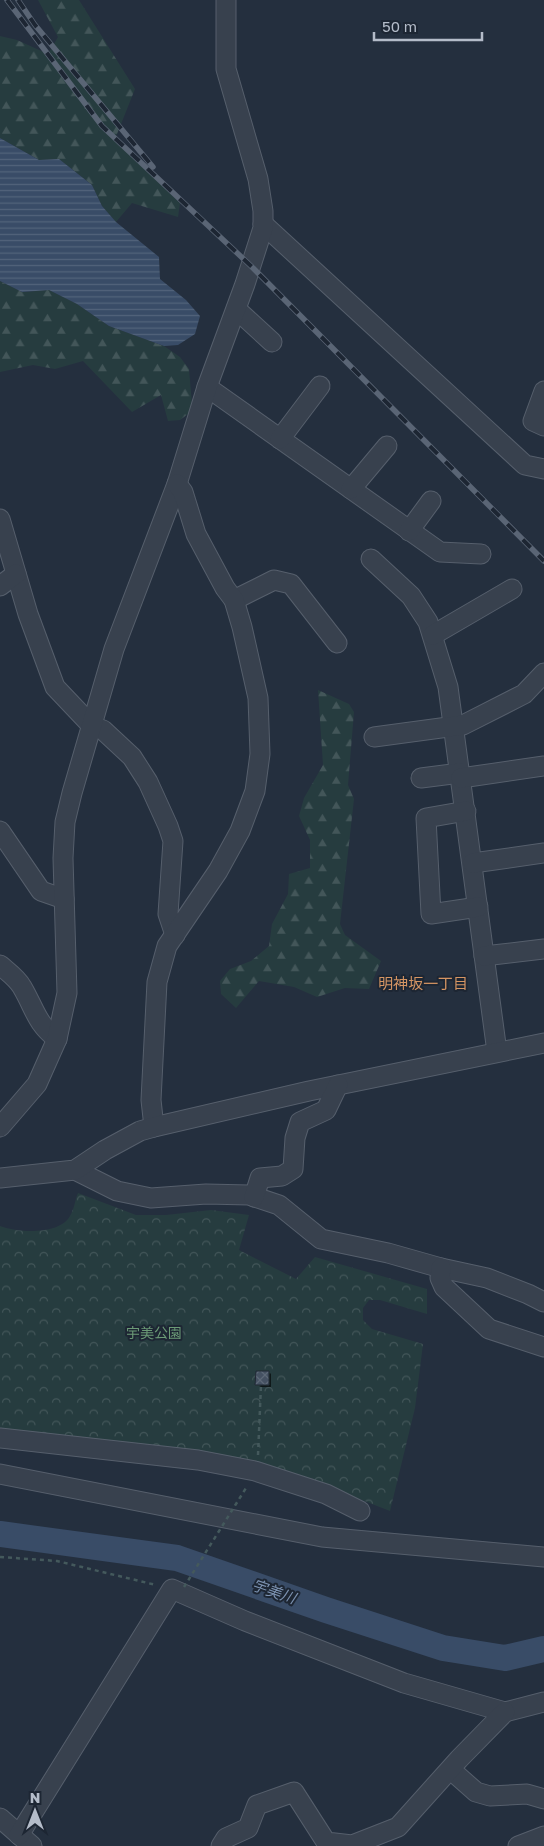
<svg xmlns="http://www.w3.org/2000/svg" width="544" height="1846" viewBox="0 0 544 1846" font-family="'Golos Text','Noto Sans JP',sans-serif">
  <style>
    .forest { fill: url(#forest-firs) }
    .park { fill: url(#park-crowns) }
    .water { fill: url(#water-rules) }
    .lines { fill: none; stroke-linecap: round; stroke-linejoin: round }
    .river { stroke: #394c67; stroke-width: 26 }
    .building { fill: url(#building-cross-hatch); stroke: #1f2835; filter: url(#shadow) }
    .minor-casing { stroke: #565f6c; stroke-width: 21 }
    .path { stroke: #44595c; stroke-width: 2.5; stroke-dasharray: 4 4; stroke-linecap: butt }
    .minor { stroke: #38414e; stroke-width: 19 }
    .rail-casing { stroke: #5a6575; stroke-width: 5.5 }
    .rail { stroke: #1d2633; stroke-width: 4; stroke-dasharray: 11; stroke-linecap: butt }
    .path-bridge { stroke: #44595c; stroke-width: 2.5; stroke-dasharray: 4 4; stroke-linecap: butt }
    .labels { text-anchor: middle; dominant-baseline: central; stroke-width: 4; stroke-linejoin: round; paint-order: stroke }
    .park-label { font-size: 14px; fill: #6b9a76; stroke: #1d2633 }
    .neighbourhood-label { font-size: 15px; fill: #d59563; stroke: #1d2633 }
    .water-label { font-size: 15px; font-style: italic; fill: #7c92b1; stroke: #1d2633 }
  </style>
  <defs>
    <pattern id="forest-firs" width="22" height="20" patternUnits="userSpaceOnUse" patternTransform="scale(1.25)"><rect width="22" height="20" fill="#263c3f"/><path d="M5 1l3.5 6h-7zM16 11l3.5 6h-7z" fill="#435659"/></pattern>
    <pattern id="park-crowns" width="20" height="18" patternUnits="userSpaceOnUse" patternTransform="scale(1.25)"><rect width="20" height="18" fill="#263c3f"/><path d="M2 6a3 3 0 1 1 6 0M12 15a3 3 0 1 1 6 0" fill="none" stroke="#435659"/></pattern>
    <pattern id="water-rules" width="6" height="5" patternUnits="userSpaceOnUse" patternTransform="scale(1.25)"><rect width="6" height="5" fill="#394c67"/><path d="M0 2.5h6" fill="none" stroke="#53647b"/></pattern>
    <pattern id="building-cross-hatch" width="8" height="8" patternUnits="userSpaceOnUse" patternTransform="scale(1.25)"><rect width="8" height="8" fill="#455162"/><path d="M0 0l8 8M0 8l8-8" fill="none" stroke="#5d6877"/></pattern>
    <filter id="shadow"><feDropShadow dx="5.5" dy="3" stdDeviation="0" flood-color="#0009"/></filter>
  </defs>
  <rect width="100%" height="100%" fill="#242f3e"/>
  <g class="forest">
    <polygon points="38,0 79,0 135,89 115,139 180,203 178,217 132,203 116,222 102,206 92,185 59,159 39,160 0,138 0,36 17,40 48,54 58,37"/>
    <polygon points="0,281 22,292 49,290 77,304 109,326 164,346 180,357 189,369 192,404 188,414 180,420 168,421 161,395 132,412 83,361 55,369 33,365 0,372"/>
    <polygon points="318,690 349,704 354,712 348,785 354,799 340,924 345,935 381,961 369,989 345,988 317,997 294,987 259,981 236,1008 221,994 220,981 230,969 251,961 269,946 272,924 288,894 289,874 310,868 310,840 299,816 304,798 323,765"/>
  </g>
  <path class="park" d="M 78,1193 L 136,1215 L 166,1215 L 211,1210 L 249,1215 L 239,1250 L 296,1279 L 315,1257 L 427,1289 L 427,1314 L 380,1300 L 369,1300 L 363,1308 L 363,1320 L 372,1329 L 423,1344 L 415,1408 L 390,1511 L 331,1488 L 0,1431 L 0,1226 C 17,1233 60,1235 70,1216 C 74,1210 75,1200 78,1193 Z"/>
  <polygon class="water" points="0,138 39,160 59,159 92,185 102,206 116,222 159,257 160,279 186,300 200,316 195,334 178,345 164,346 109,326 77,304 49,290 22,292 0,281"/>
  <g class="lines">
    <polyline class="river" points="0,1534 177,1558 326,1610 443,1648 505,1658 544,1649"/>
  </g>
  <polygon class="building" points="256,1371 269,1371 269,1385 255,1385"/>
  <g class="lines">
    <defs>
      <g id="minor">
        <polyline points="263,224 525,465 544,469"/>
        <polyline points="236,309 272,342"/>
        <polyline points="207,387 440,552 481,554"/>
        <polyline points="544,391 533,421 544,426"/>
        <polyline points="280,439 320,386"/>
        <polyline points="351,489 387,446"/>
        <polyline points="0,519 28,614 55,687 92,726 103,730 132,757 148,782 168,826 173,841 168,914 175,935"/>
        <polyline points="409,531 431,501"/>
        <polyline points="371,559 411,596 428,622 448,687 497,1052"/>
        <polyline points="0,586 16,574"/>
        <polyline points="234,600 274,580 291,584 337,643"/>
        <polyline points="433,635 512,589"/>
        <polyline points="374,737 463,725 524,694 544,673"/>
        <polyline points="421,778 460,773"/>
        <polyline points="461,778 544,766"/>
        <polyline points="466,811 426,818 431,914 478,907"/>
        <polyline points="0,831 41,891 64,899"/>
        <polyline points="473,863 544,853"/>
        <polyline points="484,956 544,949"/>
        <path d="M 0,965 C 8,972 17,978 22,987 C 35,1009 36,1023 57,1039"/>
        <polyline points="0,1127 37,1084 57,1039 67,993 63,858 65,822 72,793 114,649 177,484 207,387 245,284 263,228 263,211 258,179 226,69 226,0"/>
        <polyline points="154,1127 151,1100 157,982 167,946 218,871 240,831 255,791 260,754 258,698 242,627 234,600 225,588 196,534 183,492 177,484"/>
        <polyline points="75,1170 117,1191 151,1198 206,1194 249,1195 279,1205 321,1239 388,1253 441,1268 487,1278 528,1294 544,1302"/>
        <polyline points="0,1178 75,1170 105,1150 140,1131 154,1127 309,1091 544,1043"/>
        <polyline points="254,1197 260,1178 282,1176 293,1169 295,1138 300,1122 326,1110 338,1085"/>
        <polyline points="441,1268 440,1278 444,1287 489,1329 544,1347"/>
        <polyline points="0,1438 198,1460 255,1471 326,1494 360,1511"/>
        <polyline points="0,1474 322,1537 544,1557"/>
        <polyline points="451,1770 476,1792 490,1796 527,1794 544,1799"/>
        <polyline points="0,1818 32,1846"/>
        <polyline points="19,1835 172,1589 245,1621 404,1683 505,1712 544,1702"/>
        <polyline points="221,1846 226,1838 248,1828 257,1805 294,1792 326,1842 352,1845 398,1827 459,1759 505,1712"/>
        <polyline points="518,1846 544,1836"/>
      </g>
    </defs>
    <use href="#minor" class="minor-casing"/>
    <g class="path">
      <polyline points="258,1455 261,1385"/>
      <polyline points="0,1557 57,1561 156,1585"/>
    </g>
    <use href="#minor" class="minor"/>
    <defs>
      <g id="rail">
        <polyline points="7,0 102,126 251,266 544,561"/>
        <polyline points="18,0 35,25 153,167"/>
      </g>
    </defs>
    <use href="#rail" class="rail-casing"/>
    <use href="#rail" class="rail"/>
    <polyline class="path-bridge" points="184,1587 246,1488"/>
  </g>
  <g class="labels">
    <g class="park-label">
      <text x="154" y="1332">宇美公園</text>
    </g>
    <g class="neighbourhood-label">
      <text x="423" y="983">明神坂一丁目</text>
    </g>
    <g class="water-label">
      <text transform="translate(274 1591) rotate(19)">宇美川</text>
    </g>
  </g>
  <g transform="translate(35 1811)" stroke="#1d2633" stroke-width="4" paint-order="stroke">
  <path d="M0-4L9 19L0 12L-9 19Z" fill="#b4bcc9"/>
  <text y="-8" font-size="14" font-weight="bold" text-anchor="middle" fill="#b4bcc9">N</text>
  </g>
  <path d="M374 32v8h108v-8" fill="none" stroke="#b4bcc9" stroke-width="2.5"/>
  <text x="382" y="32" font-size="15" fill="#b4bcc9" stroke="#1d2633" stroke-width="4" paint-order="stroke">50 m</text>
</svg>
